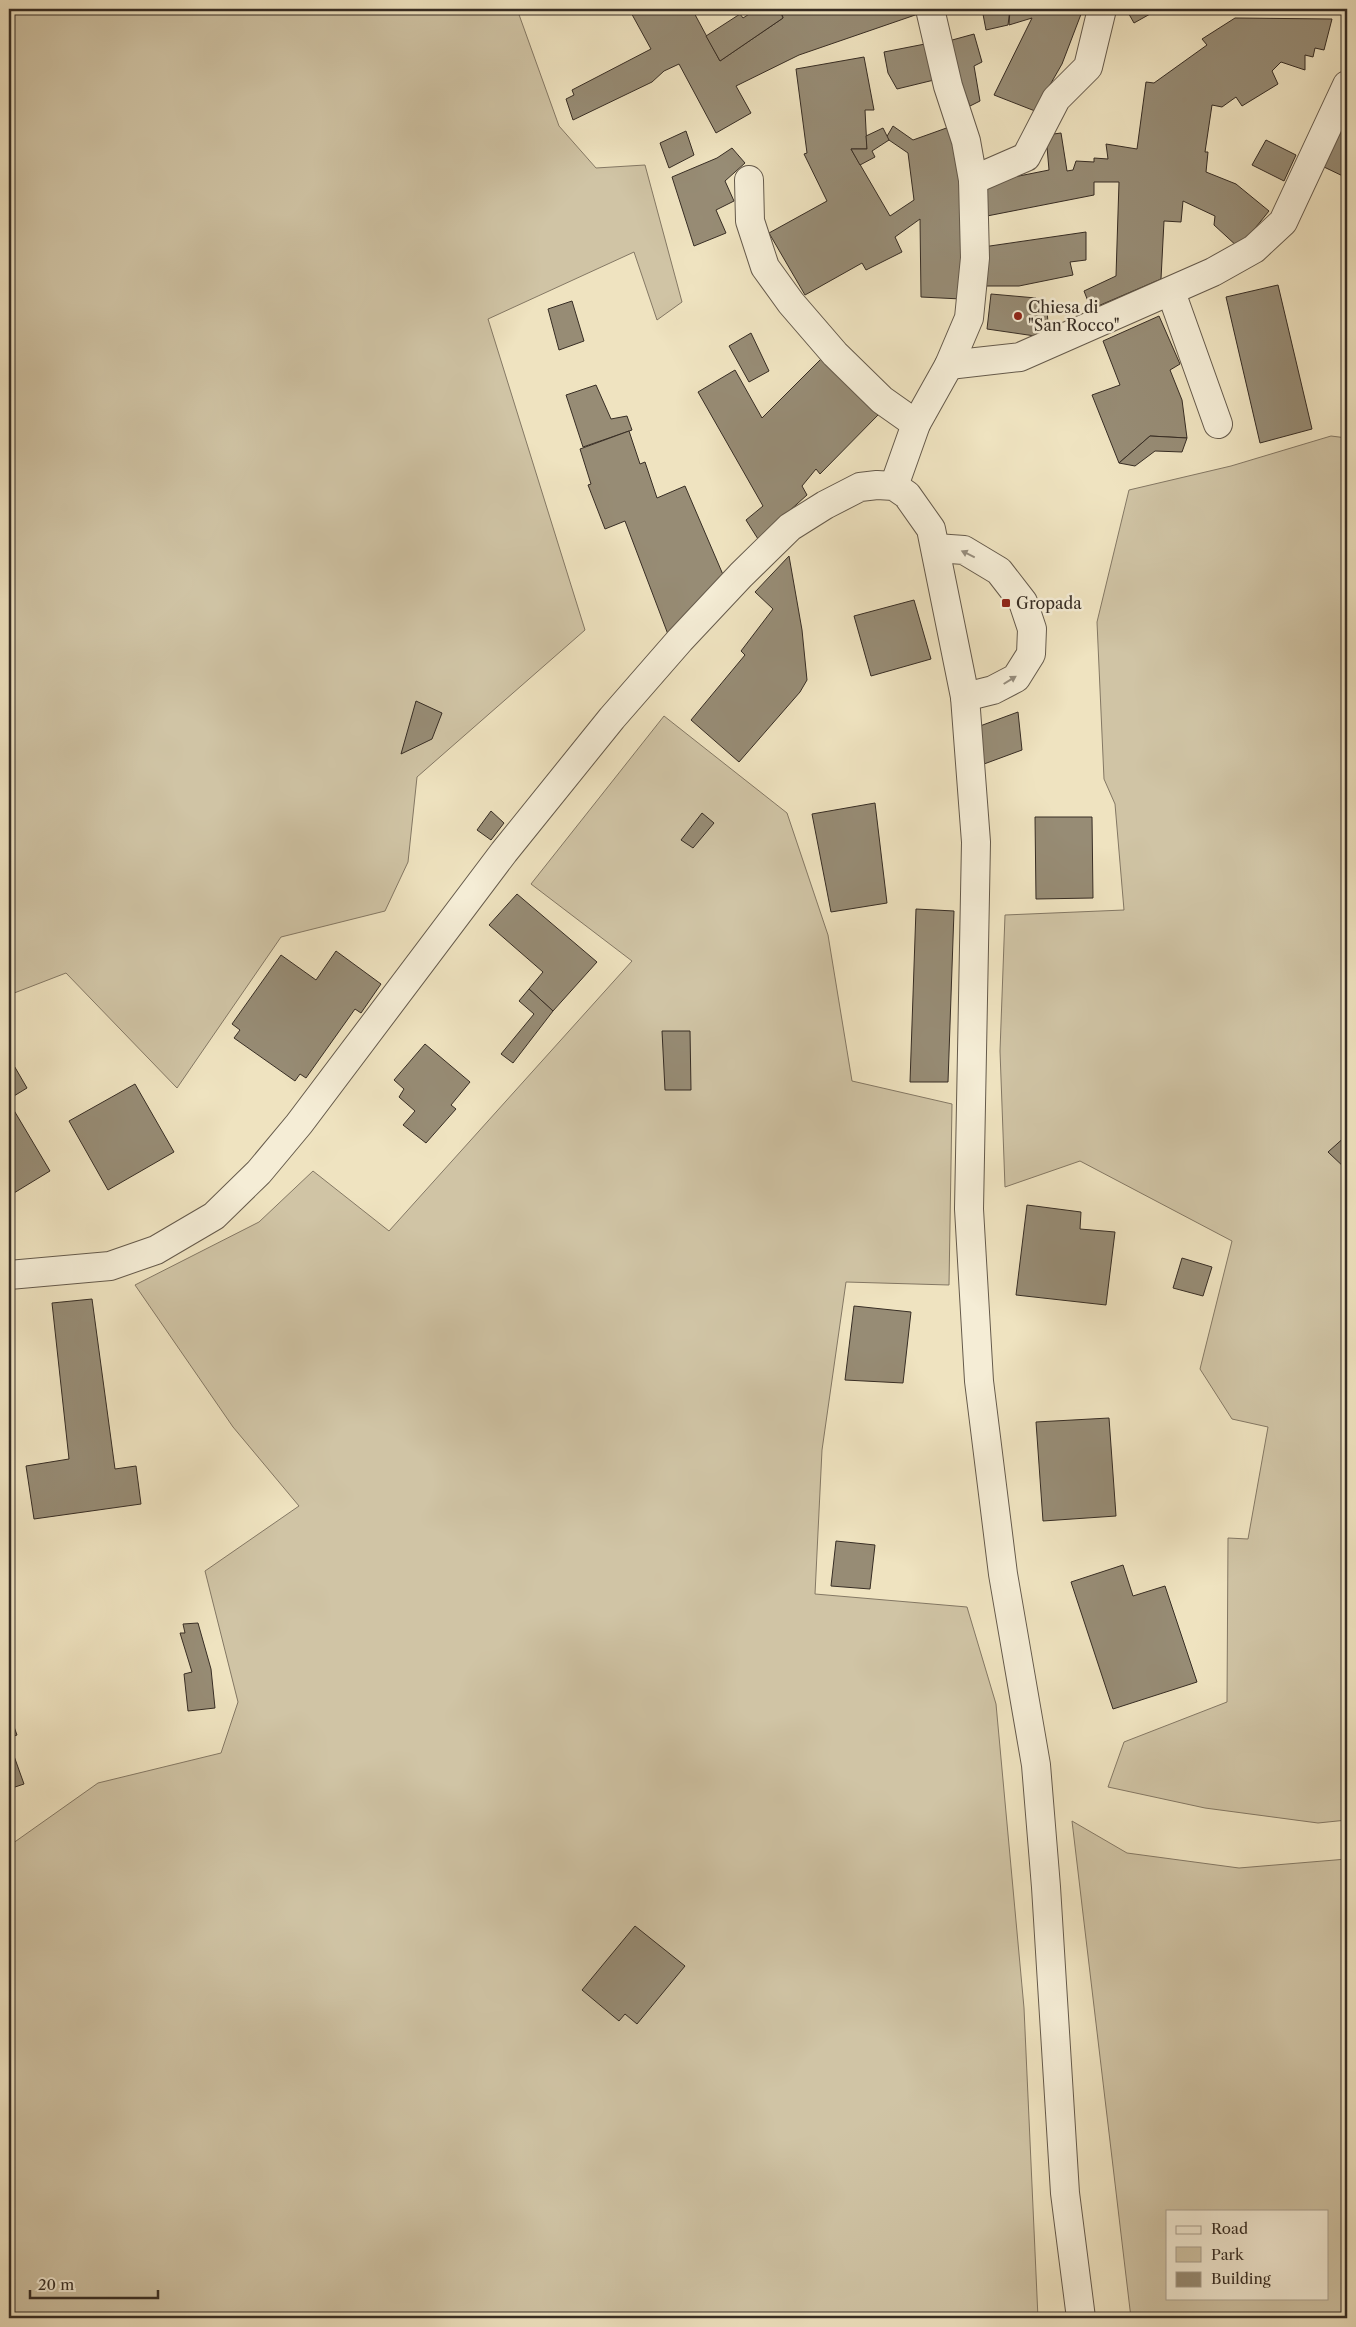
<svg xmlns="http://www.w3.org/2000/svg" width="1356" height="2327" viewBox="0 0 1356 2327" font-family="'Libre Caslon Text',serif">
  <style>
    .green { fill: #d0c4a5; stroke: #847864; fill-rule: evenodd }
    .building { fill: #978c75; stroke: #372d24 }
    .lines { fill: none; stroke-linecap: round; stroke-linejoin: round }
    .minor-casing { stroke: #655a4b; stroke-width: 30 }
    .minor { stroke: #f5edd6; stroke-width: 28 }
    .oneway { fill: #968d7d }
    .poi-dot { fill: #8f2418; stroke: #f5edd6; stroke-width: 2 }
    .labels { text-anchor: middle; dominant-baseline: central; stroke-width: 5; stroke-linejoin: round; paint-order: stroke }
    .poi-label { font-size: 16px; fill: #372d24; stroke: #f5edd6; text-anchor: start }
  </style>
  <rect width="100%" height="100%" fill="#efe3c0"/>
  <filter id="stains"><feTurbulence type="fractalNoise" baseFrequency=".004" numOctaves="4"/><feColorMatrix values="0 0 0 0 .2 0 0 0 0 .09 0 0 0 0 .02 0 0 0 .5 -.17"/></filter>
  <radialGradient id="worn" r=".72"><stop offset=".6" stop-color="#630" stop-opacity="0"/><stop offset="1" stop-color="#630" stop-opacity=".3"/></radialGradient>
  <g class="green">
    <polygon points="9,9 517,9 559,126 596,168 645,165 682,302 657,320 634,252 488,319 585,630 417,777 408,862 385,911 281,937 177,1088 66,973 9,995"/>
    <polygon points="1331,436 1347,438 1347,1820 1318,1823 1205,1808 1108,1787 1124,1742 1227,1702 1228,1538 1248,1539 1268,1427 1232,1419 1200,1369 1232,1241 1080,1161 1005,1187 1000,1051 1005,915 1124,910 1115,804 1104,779 1097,622 1129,490 1231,466"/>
    <polygon points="664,716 787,813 828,935 852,1081 952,1104 949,1285 846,1282 822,1450 815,1594 967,1607 996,1704 1024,2008 1038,2318 9,2318 9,1846 98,1783 221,1753 238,1702 205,1571 299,1506 233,1427 135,1285 259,1222 313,1171 389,1231 632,961 531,884"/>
    <path d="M 1072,1821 L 1127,1853 L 1239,1868 L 1347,1859 L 1347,2318 L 1131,2318 ZM 1167,2211 L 1327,2211 L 1327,2298 L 1167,2298 Z"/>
  </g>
  <g class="building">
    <polygon points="629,9 692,9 720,61 783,18 781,9 920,9 921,13 799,55 736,86 751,113 716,133 679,64 664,71 652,82 573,120 566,99 574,95 572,90 651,49"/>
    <polygon points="757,9 779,9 783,18 720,61 706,36 740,14 743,18"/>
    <polygon points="982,9 1010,9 1008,25 986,30"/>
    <polygon points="1010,9 1083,9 1062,64 1035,111 994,95 1032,18 1009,25"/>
    <polygon points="1126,9 1159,9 1134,23"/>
    <polygon points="1235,18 1332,19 1324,50 1315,48 1313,57 1305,55 1305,70 1281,62 1272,71 1278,84 1242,106 1236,97 1222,107 1212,105 1205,152 1208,152 1206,172 1236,184 1269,211 1239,248 1214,225 1215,216 1183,201 1181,222 1164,221 1161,279 1091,309 1084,291 1116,276 1119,182 1094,182 1094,195 987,216 984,188 1004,179 1049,170 1046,135 1061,133 1067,171 1073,170 1076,161 1094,162 1094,158 1108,159 1106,144 1137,149 1146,82 1154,83 1207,45 1202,39"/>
    <polygon points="974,34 982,62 974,66 980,101 970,106 945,42"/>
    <polygon points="925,44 934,80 897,89 888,73 884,52"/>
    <polygon points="864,57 874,110 865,110 867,149 851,149 890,216 914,200 908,153 886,138 893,126 913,140 952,126 966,216 961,299 921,297 920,219 895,237 902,252 866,270 862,263 805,295 769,233 827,201 804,154 807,153 796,69"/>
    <polygon points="883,128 889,140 872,151 875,157 860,165 851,149 867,149 866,136"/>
    <polygon points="686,131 694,155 669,168 660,143"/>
    <polygon points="1340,131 1347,135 1347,178 1324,167"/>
    <polygon points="1266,140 1296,155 1284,181 1252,165"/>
    <polygon points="732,148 745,163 725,181 734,201 716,210 726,233 694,246 672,177 717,158"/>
    <polygon points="1086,232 1086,260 1070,262 1073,275 1019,286 981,286 983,247"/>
    <polygon points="1278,285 1312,429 1260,443 1226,297"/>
    <polygon points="991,294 1036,298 1047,310 1048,323 1035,336 987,329"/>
    <polygon points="572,301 584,341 559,350 548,309"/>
    <polygon points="1159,316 1180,364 1170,370 1182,400 1187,438 1150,436 1119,463 1092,395 1120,385 1103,341"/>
    <polygon points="751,333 769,371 749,382 729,346"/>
    <polygon points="822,358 878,415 820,474 816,469 802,486 807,495 758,539 746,520 763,506 698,392 735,370 762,418"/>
    <polygon points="596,385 611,419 627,416 632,430 583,447 566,395"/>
    <polygon points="629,431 640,464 645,462 657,498 685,486 724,577 669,637 625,521 605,529 588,485 591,484 580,449"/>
    <polygon points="1150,436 1187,438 1182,452 1155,451 1135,466 1119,463"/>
    <polygon points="789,556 802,630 807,680 800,692 739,762 691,720 745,655 741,651 773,609 755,592"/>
    <polygon points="914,600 931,659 871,676 854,616"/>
    <polygon points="416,701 442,713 432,739 401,754"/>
    <polygon points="1018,712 1022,750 984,764 980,726"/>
    <polygon points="875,803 887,903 831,912 812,814"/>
    <polygon points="491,811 504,823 491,840 477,830"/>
    <polygon points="702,813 714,823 693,848 681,840"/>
    <polygon points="1035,817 1092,817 1093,898 1036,899"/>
    <polygon points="517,894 597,962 553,1011 529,989 543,972 489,925"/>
    <polygon points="916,909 954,911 948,1082 910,1082"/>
    <polygon points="336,951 381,984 361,1013 355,1009 306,1078 300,1074 295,1081 234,1038 240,1030 232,1024 281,955 316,980"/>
    <polygon points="529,989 553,1011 513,1063 501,1054 534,1014 519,1001"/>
    <polygon points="662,1031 690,1031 691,1090 665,1090"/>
    <polygon points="425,1044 470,1082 451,1105 456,1109 426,1143 403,1125 415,1111 399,1097 404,1089 394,1080"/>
    <polygon points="9,1057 27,1088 9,1099"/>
    <polygon points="135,1084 174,1152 108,1190 69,1121"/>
    <polygon points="9,1102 50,1171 9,1196"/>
    <polygon points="1347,1135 1347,1170 1328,1152"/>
    <polygon points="1027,1205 1081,1212 1080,1229 1115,1232 1106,1305 1016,1295"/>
    <polygon points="1182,1258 1212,1267 1203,1296 1173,1288"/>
    <polygon points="92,1299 115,1469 136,1466 141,1504 34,1519 26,1466 69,1459 52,1303"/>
    <polygon points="854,1306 911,1312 903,1383 845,1380"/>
    <polygon points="1109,1418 1116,1516 1043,1521 1036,1422"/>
    <polygon points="836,1541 875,1545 870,1589 831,1586"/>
    <polygon points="1123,1565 1133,1596 1165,1586 1197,1682 1113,1709 1071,1582"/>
    <polygon points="198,1623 211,1669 215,1708 188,1711 184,1674 192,1672 180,1633 185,1633 183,1624"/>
    <polygon points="9,1713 17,1735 9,1738"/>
    <polygon points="9,1742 24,1784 9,1789"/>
    <polygon points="635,1926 685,1966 637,2024 625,2014 619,2021 582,1990"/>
  </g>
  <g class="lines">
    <defs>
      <g id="minor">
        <polyline points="749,180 750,221 765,267 791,303 835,354 882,400 916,424"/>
        <polyline points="973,180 1026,157 1056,99 1088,67 1102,9"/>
        <polyline points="1171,292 1218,424"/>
        <polyline points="949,365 1020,357 1213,272 1254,249 1283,222 1347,85"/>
        <polyline points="894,486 916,424 949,365 969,318 975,258 973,180 966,141 948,86 930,9"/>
        <polyline points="936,548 964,550 999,571 1023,602 1032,629 1031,654 1016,678 993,690 965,697"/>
        <polyline points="9,1275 110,1266 156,1250 214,1216 259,1172 299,1124 504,852 612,718 680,640 741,575 790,527 825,505 860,487 877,485 894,486 907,495 931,529 965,697 976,842 969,1209 979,1381 1003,1574 1036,1765 1046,1887 1065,2193 1081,2318"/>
      </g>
    </defs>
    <use href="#minor" class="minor-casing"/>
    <use href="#minor" class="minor"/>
  </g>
  <defs><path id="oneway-solid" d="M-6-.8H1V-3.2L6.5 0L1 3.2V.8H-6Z" transform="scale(1.25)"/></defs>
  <g class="oneway">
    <use href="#oneway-solid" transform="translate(968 554) rotate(-154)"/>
    <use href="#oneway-solid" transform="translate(1010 680) rotate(-32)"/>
  </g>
  <g class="poi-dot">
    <circle cx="1018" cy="316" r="5"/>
    <rect x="1001" y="598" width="10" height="10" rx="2.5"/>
  </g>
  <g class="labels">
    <g class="poi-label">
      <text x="1028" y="307">Chiesa di<tspan x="1028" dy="18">"San Rocco"</tspan></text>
      <text x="1016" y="603">Gropada</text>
    </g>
  </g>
  <rect width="1356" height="2327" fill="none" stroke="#efe3c0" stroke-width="30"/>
  <rect x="10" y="10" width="1336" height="2307" fill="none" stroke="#372d24" stroke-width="2.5"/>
  <rect x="15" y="15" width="1326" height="2297" fill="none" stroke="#372d24"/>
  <rect x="1166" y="2210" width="162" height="90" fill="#f5edd6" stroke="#a9a08f"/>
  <rect x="1176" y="2226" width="25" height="8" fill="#f5edd6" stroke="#a9a08f"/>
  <text x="1211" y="2234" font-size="15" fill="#372d24">Road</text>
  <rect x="1176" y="2247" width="25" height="15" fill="#d0c4a5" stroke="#a9a08f"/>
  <text x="1211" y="2260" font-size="15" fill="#372d24">Park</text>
  <rect x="1176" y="2272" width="25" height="15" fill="#978c75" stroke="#a9a08f"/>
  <text x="1211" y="2284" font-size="15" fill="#372d24">Building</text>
  <path d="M30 2290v8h128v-8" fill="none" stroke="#372d24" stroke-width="2.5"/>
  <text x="38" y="2290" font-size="15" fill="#372d24" stroke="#f5edd6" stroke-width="4" paint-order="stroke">20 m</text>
  <rect width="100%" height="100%" filter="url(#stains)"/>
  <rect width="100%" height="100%" fill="url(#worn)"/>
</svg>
